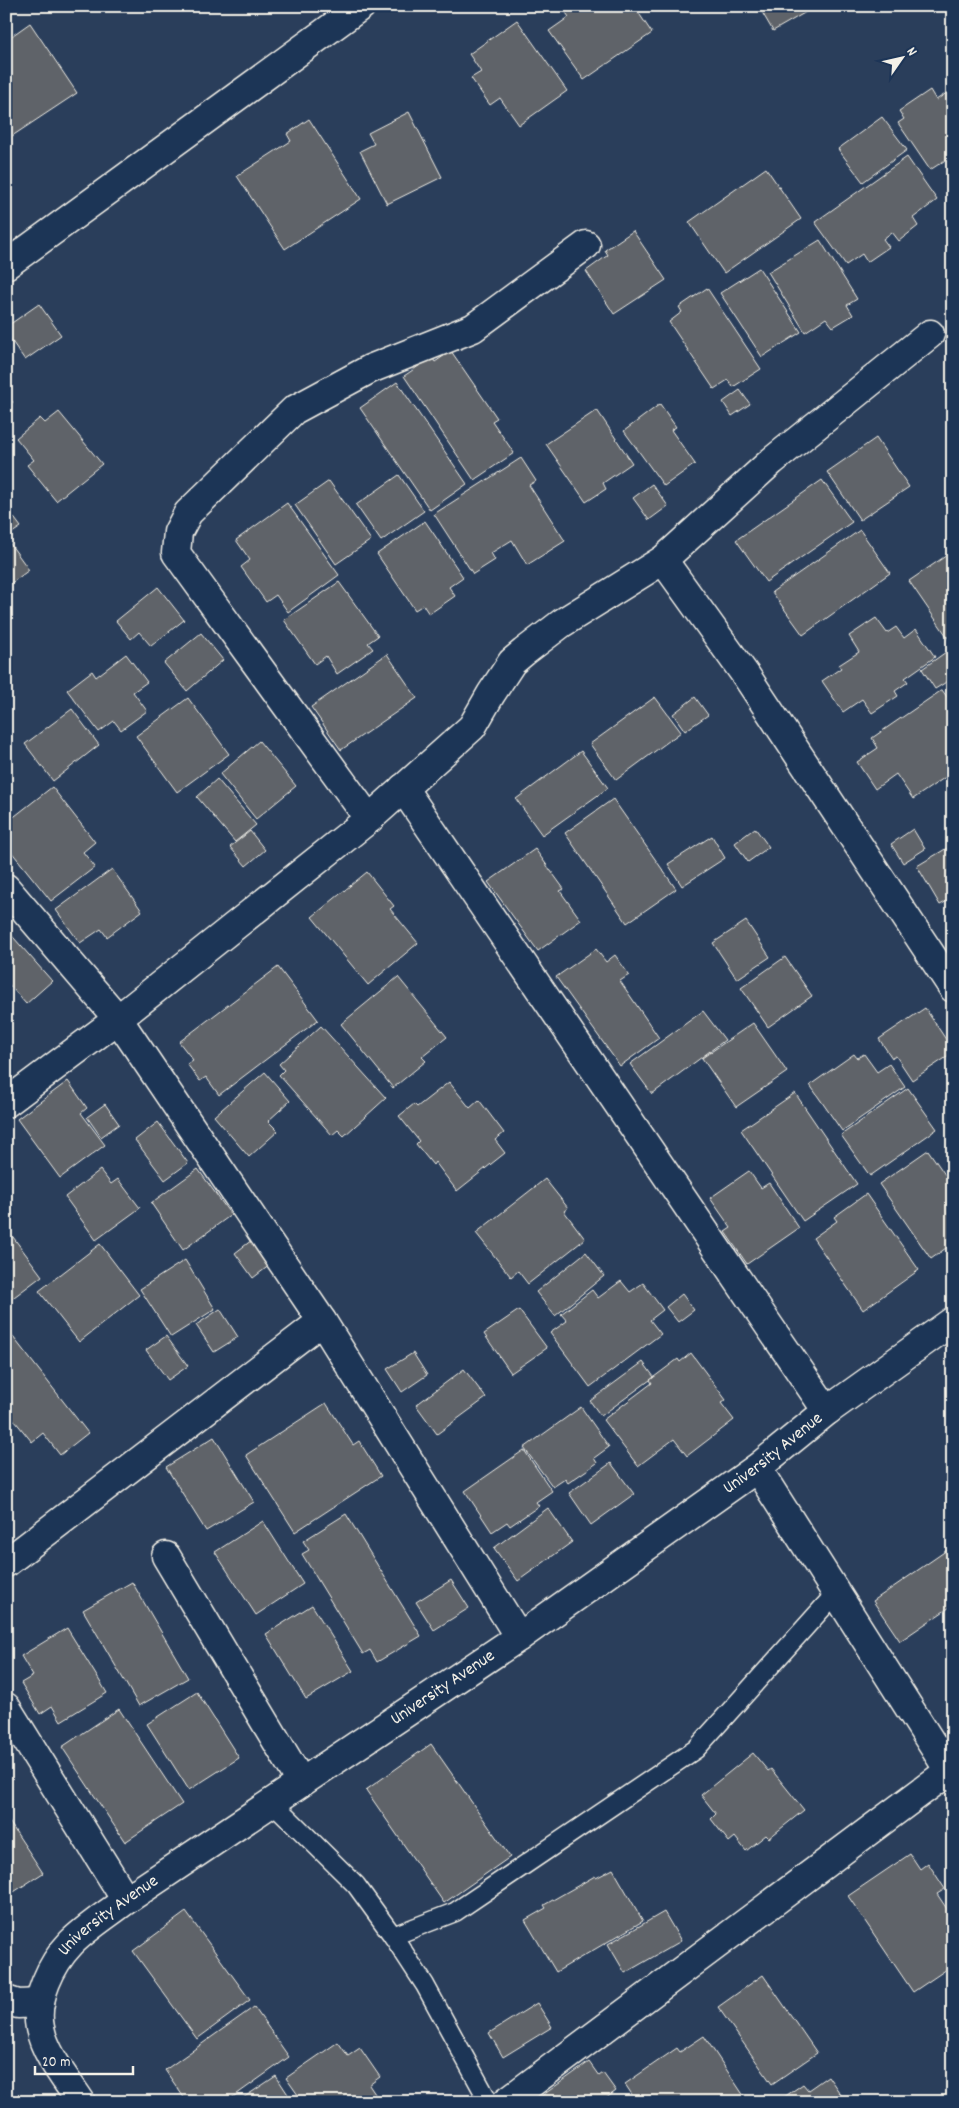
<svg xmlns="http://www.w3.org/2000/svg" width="959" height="2108" viewBox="0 0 959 2108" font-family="Dekko,sans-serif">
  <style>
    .building { fill: #5e6369; stroke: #f4f1e8 }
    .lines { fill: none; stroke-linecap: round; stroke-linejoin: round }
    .service-casing { stroke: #f4f1e8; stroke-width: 21 }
    .minor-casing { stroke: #f4f1e8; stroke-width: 31 }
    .tertiary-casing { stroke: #f4f1e8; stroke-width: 31 }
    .service { stroke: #1d3557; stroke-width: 18 }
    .minor { stroke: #1d3557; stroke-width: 28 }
    .tertiary { stroke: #1d3557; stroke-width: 28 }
    .labels { text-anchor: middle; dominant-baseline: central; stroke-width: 4; stroke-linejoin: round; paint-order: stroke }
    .street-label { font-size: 18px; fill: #f4f1e8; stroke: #1d3557 }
  </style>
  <rect width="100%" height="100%" fill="#2a3e5b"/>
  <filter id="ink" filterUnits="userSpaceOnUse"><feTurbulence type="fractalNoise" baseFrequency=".02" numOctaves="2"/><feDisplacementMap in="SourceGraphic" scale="10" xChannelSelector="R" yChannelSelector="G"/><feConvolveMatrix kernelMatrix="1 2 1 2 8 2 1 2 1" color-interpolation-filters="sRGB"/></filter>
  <g filter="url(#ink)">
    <g class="building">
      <polygon points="563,6 634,6 652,33 584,80 549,31 569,17 562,7"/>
      <polygon points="813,6 813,8 773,31 759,7"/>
      <polygon points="517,20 567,91 519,125 500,98 490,105 471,78 481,72 469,54"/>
      <polygon points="30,23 77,93 6,140 6,40"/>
      <polygon points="953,89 953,155 930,170 898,123 904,119 899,111 930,90 936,100"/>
      <polygon points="409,112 442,177 387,204 360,151 374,144 368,133"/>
      <polygon points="882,117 907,150 863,182 838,149"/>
      <polygon points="309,119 361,199 285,249 237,176 291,141 287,134"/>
      <polygon points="907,157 937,200 913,218 918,226 899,241 892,232 883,239 889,247 867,262 862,254 846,265 815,222"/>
      <polygon points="766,168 801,219 724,273 689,222"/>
      <polygon points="633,231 666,280 614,314 586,271 608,255 605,250"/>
      <polygon points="820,240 857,299 847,305 853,315 833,327 826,318 805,332 768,272"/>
      <polygon points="759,268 801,332 762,357 720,293"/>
      <polygon points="707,288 761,369 733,387 728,380 714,389 669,322 682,312 679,307"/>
      <polygon points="39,304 61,335 25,360 6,333 6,327"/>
      <polygon points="451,351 497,418 492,421 514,453 474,480 404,376 432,357 435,362"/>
      <polygon points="397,382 467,484 430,510 360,408"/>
      <polygon points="740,390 750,404 732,416 723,402"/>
      <polygon points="6,395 13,402 6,408"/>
      <polygon points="660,404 676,427 671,430 695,464 664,486 624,431"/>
      <polygon points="597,410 632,463 603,483 606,489 586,502 546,444"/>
      <polygon points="59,412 102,464 56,501 27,465 34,460 16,438 40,418 45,423"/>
      <polygon points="876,438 909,487 860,520 827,472"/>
      <polygon points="521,458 536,481 529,485 565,541 527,565 512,540 491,553 495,560 473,574 434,514"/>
      <polygon points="399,475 424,511 381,541 356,505"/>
      <polygon points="822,480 852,522 766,582 736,540"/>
      <polygon points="329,481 371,540 336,564 295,505"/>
      <polygon points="652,484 668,506 649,520 633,498"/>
      <polygon points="287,503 339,575 288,612 276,595 266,602 241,567 250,560 236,540"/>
      <polygon points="6,507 21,527 6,537"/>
      <polygon points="425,521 463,577 449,587 455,596 429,614 423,605 415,610 377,554"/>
      <polygon points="860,530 890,573 803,635 772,592"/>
      <polygon points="6,538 29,570 6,587"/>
      <polygon points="953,551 953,645 909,581"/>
      <polygon points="339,582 378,636 368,643 373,649 337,674 326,656 315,664 284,620"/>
      <polygon points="158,587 184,620 151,646 139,632 131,639 116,621"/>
      <polygon points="876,618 887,633 896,627 904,638 916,629 935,657 905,678 908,682 895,691 898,696 872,713 862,699 843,712 822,681 841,668 839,665 859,652 849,636"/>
      <polygon points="201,633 223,660 187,691 164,663"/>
      <polygon points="946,652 953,661 953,678 935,689 922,669"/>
      <polygon points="126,654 147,682 133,692 147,711 121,730 114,721 99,732 67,690 92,671 96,677"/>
      <polygon points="387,654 417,698 341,750 311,707"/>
      <polygon points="942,690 953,705 953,772 913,799 896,774 875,789 857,762 878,748 872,738"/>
      <polygon points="655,697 681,732 616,780 590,744"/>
      <polygon points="695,697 708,715 685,731 673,714"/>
      <polygon points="188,698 229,754 177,792 136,736"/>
      <polygon points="72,709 99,745 53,781 25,744"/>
      <polygon points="259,741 296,786 256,819 220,774"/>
      <polygon points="581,751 608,788 542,835 516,799"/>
      <polygon points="217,779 256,825 235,842 197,797"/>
      <polygon points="52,787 95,842 83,852 95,867 51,901 6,845 6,823"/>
      <polygon points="613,799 676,889 627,923 565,833"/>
      <polygon points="755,828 769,847 748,862 735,843"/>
      <polygon points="913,829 925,849 903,863 891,844"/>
      <polygon points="250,831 265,850 246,866 230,847"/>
      <polygon points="712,836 725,858 682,886 668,864"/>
      <polygon points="947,848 953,858 953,898 940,905 917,866"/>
      <polygon points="535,849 564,889 560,891 581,920 538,951 488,882"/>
      <polygon points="112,869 142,911 107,937 101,929 80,943 56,910"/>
      <polygon points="367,872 394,906 390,909 418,943 368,985 312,917"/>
      <polygon points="746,921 770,957 737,979 713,943"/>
      <polygon points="6,929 52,981 26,1004 6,981"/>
      <polygon points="596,949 606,962 615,955 629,975 620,981 659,1038 620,1066 556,977"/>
      <polygon points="785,957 812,996 768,1027 741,988"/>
      <polygon points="278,967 318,1020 219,1095 206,1077 200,1081 187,1064 193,1060 179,1042"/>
      <polygon points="398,977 447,1037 422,1057 426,1061 393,1088 341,1024"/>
      <polygon points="925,1008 953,1050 953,1053 912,1080 896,1056 892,1058 879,1039"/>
      <polygon points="703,1011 725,1040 652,1094 630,1064"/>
      <polygon points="753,1023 787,1072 736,1107 702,1058"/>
      <polygon points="321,1026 386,1098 344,1136 338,1130 332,1135 279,1075 284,1070 279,1064"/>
      <polygon points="854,1054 857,1058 864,1054 877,1072 889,1064 905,1087 842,1131 810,1085"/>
      <polygon points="265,1072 290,1101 268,1121 278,1131 249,1157 214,1116"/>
      <polygon points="68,1081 87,1108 81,1113 105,1145 60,1178 17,1119"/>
      <polygon points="449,1082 470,1108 479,1100 504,1133 495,1140 505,1153 457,1191 435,1162 433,1165 416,1144 419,1141 399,1116 414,1104 417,1107"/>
      <polygon points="908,1088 937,1129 870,1176 841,1135"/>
      <polygon points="795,1093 857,1184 803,1221 741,1130"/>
      <polygon points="105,1104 119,1124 101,1137 87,1117"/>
      <polygon points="158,1122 188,1163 165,1180 135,1140"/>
      <polygon points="928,1150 948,1179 953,1176 953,1243 931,1259 879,1184"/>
      <polygon points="198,1169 231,1215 183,1250 151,1203"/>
      <polygon points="100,1170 111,1184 118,1179 140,1208 96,1240 65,1197"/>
      <polygon points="749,1171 761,1188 769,1183 799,1228 747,1264 725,1232 731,1228 710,1198"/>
      <polygon points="545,1179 568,1208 564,1211 585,1239 528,1284 518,1271 511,1277 476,1233"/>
      <polygon points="866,1194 919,1270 863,1310 813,1238 837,1221 834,1217"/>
      <polygon points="13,1237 42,1276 6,1303 6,1242"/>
      <polygon points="252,1240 270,1265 253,1278 235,1253"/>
      <polygon points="100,1244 139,1295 79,1342 39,1291"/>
      <polygon points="586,1252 604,1276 555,1316 536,1292"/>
      <polygon points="185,1260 215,1309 171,1337 140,1289"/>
      <polygon points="621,1281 630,1292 643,1283 663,1310 650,1320 661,1334 590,1387 550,1333 567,1321 561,1314 592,1290 598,1298"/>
      <polygon points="682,1294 694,1310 678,1322 666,1307"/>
      <polygon points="220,1309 238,1337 214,1352 196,1325"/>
      <polygon points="519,1310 547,1348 511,1373 484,1334"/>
      <polygon points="6,1328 88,1433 60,1455 43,1433 32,1442 6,1410"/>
      <polygon points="166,1336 188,1366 168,1380 146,1350"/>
      <polygon points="413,1353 427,1375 402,1392 387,1369"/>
      <polygon points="691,1353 726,1400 721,1403 734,1420 687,1456 674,1439 638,1466 603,1420 652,1383 650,1380 678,1359 680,1362"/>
      <polygon points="643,1362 654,1377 601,1416 590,1401"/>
      <polygon points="464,1369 486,1398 437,1434 416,1405"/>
      <polygon points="326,1403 353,1445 359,1441 381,1476 295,1532 246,1455"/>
      <polygon points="581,1407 609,1447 594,1458 597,1463 568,1483 565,1479 553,1487 524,1448"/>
      <polygon points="214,1437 254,1502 206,1531 166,1467"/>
      <polygon points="524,1450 552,1491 536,1502 539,1506 510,1526 507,1522 492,1532 465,1491"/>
      <polygon points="611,1463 634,1494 591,1525 569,1493"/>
      <polygon points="548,1508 572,1542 518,1581 494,1548"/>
      <polygon points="346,1514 421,1636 377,1662 370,1650 363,1654 302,1554 309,1550 303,1541"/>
      <polygon points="263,1521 303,1584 256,1615 215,1552"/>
      <polygon points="953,1546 953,1605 900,1641 873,1601"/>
      <polygon points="451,1580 469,1608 434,1630 416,1602"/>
      <polygon points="132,1582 188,1678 139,1706 83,1610"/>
      <polygon points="312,1605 353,1671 306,1699 266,1634"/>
      <polygon points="67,1628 107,1693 61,1721 52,1706 40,1714 21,1683 33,1676 21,1656"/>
      <polygon points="197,1692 239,1758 189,1790 147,1724"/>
      <polygon points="119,1709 182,1804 125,1842 62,1747"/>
      <polygon points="431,1744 510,1857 444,1903 366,1790"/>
      <polygon points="753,1753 768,1771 771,1769 804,1810 769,1838 766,1835 746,1851 735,1837 729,1842 711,1819 716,1814 701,1795"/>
      <polygon points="6,1817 43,1873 6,1897"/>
      <polygon points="910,1854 920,1869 928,1863 945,1889 937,1894 953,1918 953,1965 913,1992 848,1896"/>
      <polygon points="613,1869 643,1921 556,1972 525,1920 546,1908 544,1905 595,1876 596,1878"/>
      <polygon points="186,1912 250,2000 197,2039 133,1951"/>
      <polygon points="664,1912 681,1941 625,1973 608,1944"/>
      <polygon points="763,1975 817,2053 772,2084 718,2007"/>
      <polygon points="537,2003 552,2027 503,2057 489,2033"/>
      <polygon points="254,2007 289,2057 226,2102 187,2102 165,2070"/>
      <polygon points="704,2036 748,2102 637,2102 625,2084 677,2048 680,2052"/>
      <polygon points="338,2042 348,2056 360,2048 380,2077 369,2085 377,2097 370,2102 303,2102 286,2078"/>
      <polygon points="589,2062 599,2076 603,2073 616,2091 601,2102 542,2102 539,2098"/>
      <polygon points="276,2076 293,2102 237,2102"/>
      <polygon points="828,2076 846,2102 777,2102 803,2084 808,2090"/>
    </g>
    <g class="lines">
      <defs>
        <g id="service">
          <polyline points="272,1802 356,1885 393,1936 455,1912 696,1749 836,1593"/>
          <polyline points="393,1936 425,1985 489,2102"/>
        </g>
        <g id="minor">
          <polyline points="6,265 361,6"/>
          <polyline points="663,560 747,677 953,988"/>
          <polyline points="403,788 827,1411"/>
          <polyline points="369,819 176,553 178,532 188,513 294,410 370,369 473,328 586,245"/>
          <polyline points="6,888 118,1019 322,1321 519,1637"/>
          <polyline points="6,1103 118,1019 369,819 472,727 491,694 512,662 524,652 562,623 663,560 772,461 930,334"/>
          <polyline points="757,1468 953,1777"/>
          <polyline points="166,1556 301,1782"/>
          <polyline points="6,1563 322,1321"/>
          <polyline points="6,1707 126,1900"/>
          <polyline points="6,2000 18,2004 40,2003"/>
          <polyline points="506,2102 953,1768"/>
        </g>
        <g id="tertiary">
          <path id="s1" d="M 81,2102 C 66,2079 45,2054 40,2028 C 34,1999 51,1964 71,1943 C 87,1927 108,1914 126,1900 L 519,1637 L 757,1468 L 827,1411 L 953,1321"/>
        </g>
      </defs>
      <use href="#service" class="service-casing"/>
      <use href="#minor" class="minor-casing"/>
      <use href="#tertiary" class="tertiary-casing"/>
      <use href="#service" class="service"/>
      <use href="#minor" class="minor"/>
      <use href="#tertiary" class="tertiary"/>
    </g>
  </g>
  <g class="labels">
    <g class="street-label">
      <text stroke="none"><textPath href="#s1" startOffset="1035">University Avenue</textPath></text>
      <text stroke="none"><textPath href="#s1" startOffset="630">University Avenue</textPath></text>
      <text stroke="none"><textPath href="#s1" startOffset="225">University Avenue</textPath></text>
    </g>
  </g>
  <rect width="959" height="2108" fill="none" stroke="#1d3557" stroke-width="25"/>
  <rect x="12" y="12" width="934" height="2083" fill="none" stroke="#f4f1e8" stroke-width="2" filter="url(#ink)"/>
  <g transform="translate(902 58) rotate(56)" stroke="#1d3557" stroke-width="4" paint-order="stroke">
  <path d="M0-4L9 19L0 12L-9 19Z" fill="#f4f1e8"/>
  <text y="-8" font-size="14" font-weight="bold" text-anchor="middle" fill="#f4f1e8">N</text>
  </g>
  <path d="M35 2066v8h98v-8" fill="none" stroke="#f4f1e8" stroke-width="2.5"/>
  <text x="42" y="2066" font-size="15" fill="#f4f1e8" stroke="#1d3557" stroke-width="4" paint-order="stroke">20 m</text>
</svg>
